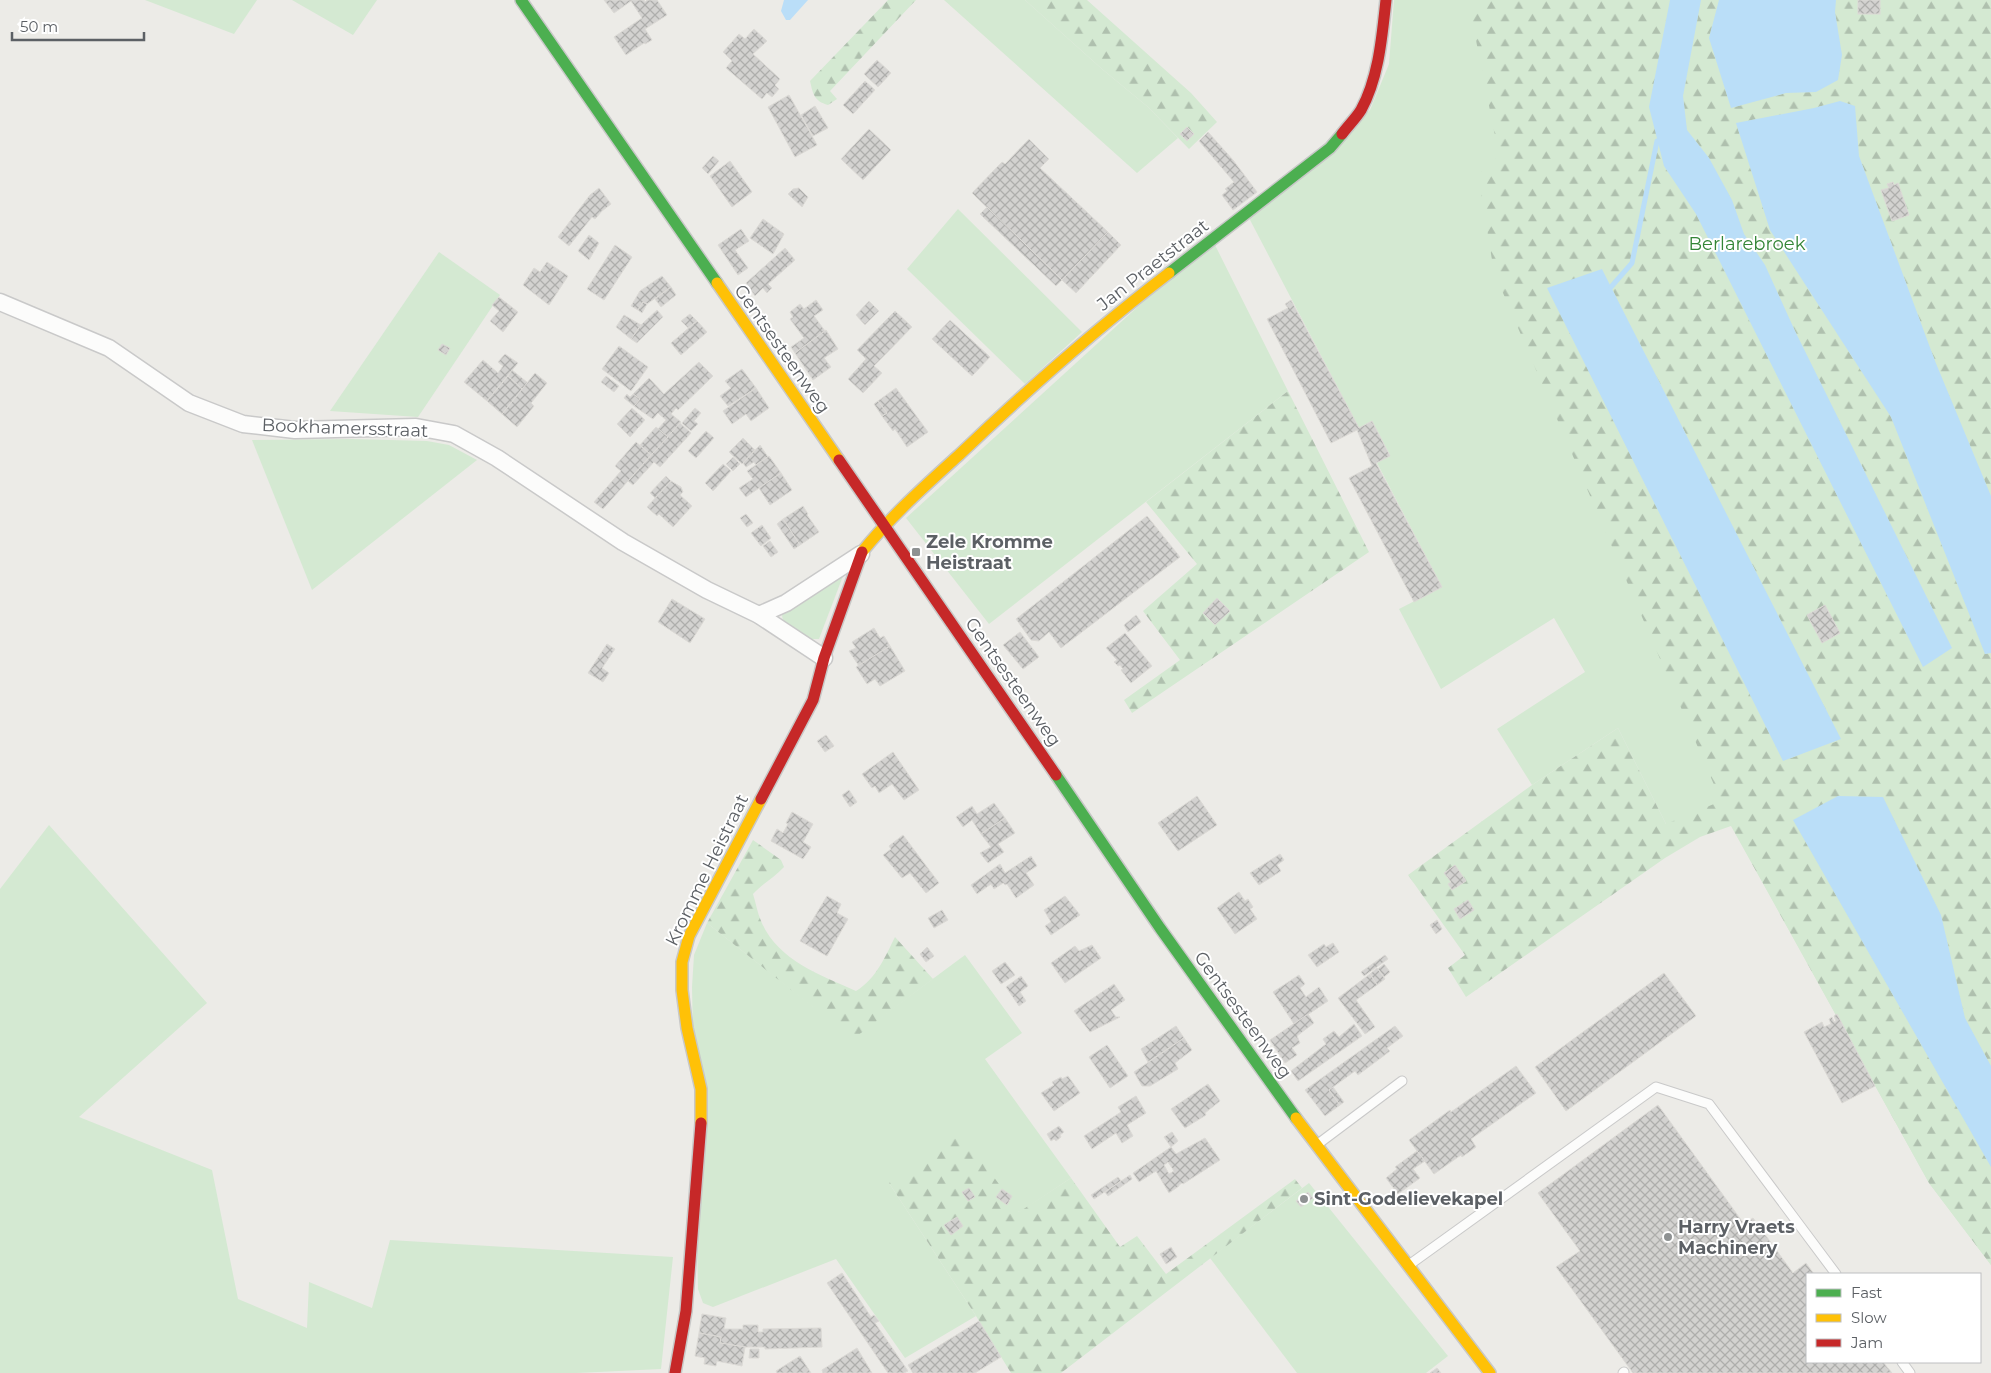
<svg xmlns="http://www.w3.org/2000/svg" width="1991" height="1373" viewBox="0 0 1991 1373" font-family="Montserrat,sans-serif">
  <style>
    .green { fill: #d4e9d2 }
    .forest { fill: url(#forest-firs); fill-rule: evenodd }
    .water { fill: #badef8 }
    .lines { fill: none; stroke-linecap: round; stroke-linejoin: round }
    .stream { stroke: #badef8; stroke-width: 5 }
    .building { fill: url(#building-cross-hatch); stroke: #dcdad6; fill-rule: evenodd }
    .lane-casing { stroke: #c9c9c9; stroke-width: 11 }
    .street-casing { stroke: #c9c9c9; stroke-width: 19 }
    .fast-casing { stroke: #c8c8c7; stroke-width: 14 }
    .slow-casing { stroke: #c8c8c7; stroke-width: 14 }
    .jam-casing { stroke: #c8c8c7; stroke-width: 14 }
    .lane { stroke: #fcfcfb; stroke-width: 9 }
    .street { stroke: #fcfcfb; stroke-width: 16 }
    .fast { stroke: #4caf50; stroke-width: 11 }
    .slow { stroke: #ffc107; stroke-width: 11 }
    .jam { stroke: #c62828; stroke-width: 11 }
    .poi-dot { fill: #8e9192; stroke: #fff; stroke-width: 2 }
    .labels { text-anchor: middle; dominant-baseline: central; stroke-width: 4; stroke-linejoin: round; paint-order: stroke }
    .park-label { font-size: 18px; fill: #338536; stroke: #fff }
    .street-label { font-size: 18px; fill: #5c6065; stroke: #fff }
    .poi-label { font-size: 18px; font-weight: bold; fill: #5c6065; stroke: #fff; text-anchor: start }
  </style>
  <defs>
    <pattern id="forest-firs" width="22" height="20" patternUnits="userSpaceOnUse" patternTransform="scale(1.25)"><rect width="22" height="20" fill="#d4e9d2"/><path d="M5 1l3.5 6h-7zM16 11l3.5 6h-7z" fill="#afc0ae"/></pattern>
    <pattern id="building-cross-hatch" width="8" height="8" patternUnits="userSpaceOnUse" patternTransform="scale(1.25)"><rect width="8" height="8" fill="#d3d2d0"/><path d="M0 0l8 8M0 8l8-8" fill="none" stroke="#aeaeac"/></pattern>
  </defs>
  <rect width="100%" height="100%" fill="#ecebe7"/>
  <g class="green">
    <polygon points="145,0 257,0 234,34"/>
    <polygon points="292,0 377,0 353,35"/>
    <polygon points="944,0 1025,0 1102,69 1148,107 1178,138 1137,173"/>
    <polygon points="1394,0 1991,0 1991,1265 1929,1183 1731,825 1666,824 1618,728 1532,785 1497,729 1585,672 1554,618 1441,689 1399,609 1442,587 1377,463 1390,455 1372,421 1359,428 1249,218 1370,110 1389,64"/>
    <polygon points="958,209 1082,332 1025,384 907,269"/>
    <polygon points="1215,245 1288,391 989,624 906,518 1144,301"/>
    <polygon points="439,252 500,295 418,417 330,411"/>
    <polygon points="352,439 427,441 449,445 477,460 312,590 252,440"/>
    <polygon points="843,576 819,639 810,639 783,621 782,615"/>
    <polygon points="49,825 207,1003 79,1117 212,1170 238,1299 307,1328 309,1282 372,1308 390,1240 673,1257 661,1369 577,1373 0,1373 0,889"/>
    <polygon points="707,923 853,1038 965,955 1022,1033 985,1059 1071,1178 1020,1212 889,1183 976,1316 905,1358 836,1259 713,1307 703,1303 698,1289 692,987 694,955"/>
    <polygon points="1309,1183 1448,1356 1426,1373 1297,1373 1210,1258"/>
  </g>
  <g class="forest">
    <path d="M 888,0 L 916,0 L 830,91 L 837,99 L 828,105 C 814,101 813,94 810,81 Z"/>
    <polygon points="1025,0 1087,0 1191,93 1217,122 1189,149 1148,107 1102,69"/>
    <path d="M 1468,0 L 1670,0 L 1663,31 L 1664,166 L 1696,214 L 1923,667 L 1952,648 L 1795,331 L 1765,265 L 1744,234 L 1732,200 L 1709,158 L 1687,130 L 1683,96 L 1701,0 L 1719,0 L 1709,38 L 1731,108 L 1786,93 L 1816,92 L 1842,55 L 1835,12 L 1836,0 L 1991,0 L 1991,496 L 1935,361 L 1859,156 L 1855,106 L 1840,101 L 1814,108 L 1736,123 L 1770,230 L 1891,417 L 1985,654 L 1991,653 L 1991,1066 L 1965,1018 L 1941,915 L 1793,820 L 1991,1167 L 1991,1265 L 1929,1183 L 1731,826 L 1700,837 L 1665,858 L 1466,997 L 1448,968 L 1465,955 L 1408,875 L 1532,785 L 1618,728 L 1666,824 L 1721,801 L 1494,272 L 1478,175 L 1499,156 ZM 1602,269 L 1841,739 L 1841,740 L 1783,761 L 1548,289 Z"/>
    <polygon points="1288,391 1369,552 1132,713 1124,700 1180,660 1143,611 1197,564 1146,502"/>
    <path d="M 753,840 L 781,860 L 784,867 C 774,878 763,883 753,894 C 756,903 757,912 761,921 C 777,960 820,975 856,991 C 876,979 885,957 895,937 L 933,979 L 853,1039 L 707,923 Z"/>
    <polygon points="962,1133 1019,1212 1071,1178 1120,1247 1137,1236 1166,1274 1295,1179 1302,1188 1061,1373 1011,1373 976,1316 889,1183"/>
  </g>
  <g class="water">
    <polygon points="784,0 808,0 790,20 786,20 781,11"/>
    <polygon points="1670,0 1701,0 1683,96 1687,130 1709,158 1732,200 1744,234 1765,265 1795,331 1952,648 1923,667 1696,214 1664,166 1649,107"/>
    <polygon points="1719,0 1836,0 1835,12 1842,55 1838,80 1816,92 1786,93 1731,108 1709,38"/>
    <polygon points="1840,101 1855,106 1859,156 1935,361 1991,496 1991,653 1985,654 1891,417 1770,230 1736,123 1814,108"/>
    <polygon points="1602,269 1611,287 1841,739 1783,761 1547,288"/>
    <polygon points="1838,796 1883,797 1941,915 1965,1018 1991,1066 1991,1167 1793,820"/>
  </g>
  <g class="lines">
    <polyline class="stream" points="1611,287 1632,263 1657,141"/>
  </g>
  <g class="building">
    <polygon points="604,0 644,0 645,2 647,0 657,0 667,15 645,29 652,40 645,44 644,43 626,55 614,37 642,18 631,1 614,13"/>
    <rect x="1858" y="0" width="22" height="14"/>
    <polygon points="754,29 767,41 753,54 780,79 775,85 779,89 772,97 767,93 762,99 726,68 732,61 723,52 739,34 745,39"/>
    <polygon points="877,60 891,73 878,87 864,74"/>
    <polygon points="865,81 875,90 853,114 843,105"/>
    <polygon points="789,95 817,145 795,157 768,107"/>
    <polygon points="815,106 828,128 813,136 801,115"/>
    <polygon points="1187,127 1194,134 1187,141 1180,134"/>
    <polygon points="869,129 891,150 863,180 841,159"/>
    <polygon points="1208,132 1233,160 1257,192 1233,210 1222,195 1227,191 1225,189 1234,182 1199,141"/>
    <polygon points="1029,139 1049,159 1040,168 1108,232 1062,280 972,193 1002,162 1005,164"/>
    <polygon points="713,156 719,161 708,174 702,168"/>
    <polygon points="730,161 752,192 732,207 710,176"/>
    <polygon points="1893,182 1894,185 1898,183 1909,215 1892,221 1881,190 1889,188 1887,184"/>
    <polygon points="599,188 611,204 602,211 595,219 592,217 569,246 558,237 590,195"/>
    <polygon points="799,188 808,197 802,207 788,194 793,189"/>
    <polygon points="987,207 1062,280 1056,286 980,214"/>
    <polygon points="763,219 784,234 773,254 750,238"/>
    <polygon points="741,229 749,241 735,250 748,268 738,275 718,245"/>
    <polygon points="1108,232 1121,245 1076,293 1062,280"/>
    <polygon points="589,235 599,243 589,260 578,251"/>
    <polygon points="615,245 632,257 604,300 587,289"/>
    <polygon points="785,248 795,260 768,284 772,288 767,293 763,288 755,296 746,283"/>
    <polygon points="547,262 568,276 549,305 523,285 534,268 540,272"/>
    <polygon points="662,276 671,287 647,304 643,302 638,310 631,306 640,291"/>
    <polygon points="671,287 676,295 661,307 655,299"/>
    <polygon points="499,297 518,312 503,332 490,321 499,311 492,305"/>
    <polygon points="816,300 823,310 814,316 825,331 795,353 791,347 804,338 790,319 793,317 790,312 800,304 804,309"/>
    <polygon points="1291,300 1359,428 1372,421 1390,456 1376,463 1442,587 1414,602 1349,478 1372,466 1357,430 1331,443 1267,319 1288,308 1285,304"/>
    <polygon points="869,301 879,311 865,325 856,315"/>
    <polygon points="643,302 647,304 642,313 638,310"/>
    <polygon points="657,310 663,317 637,343 631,339 641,325"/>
    <polygon points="895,311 912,327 874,366 882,373 863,393 848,379 866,359 857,350"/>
    <polygon points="690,314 697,321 688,328 681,321"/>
    <polygon points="624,315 641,325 631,339 616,327"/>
    <polygon points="950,320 990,357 972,376 932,339"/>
    <polygon points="697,321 707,332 681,355 671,343"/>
    <polygon points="826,330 838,349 824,358 831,367 813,380 795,353"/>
    <polygon points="442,344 450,348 446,355 438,350"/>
    <polygon points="619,346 648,367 631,391 602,369"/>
    <polygon points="505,354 518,363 487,401 464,382 483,360 498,373 503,366 498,362"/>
    <polygon points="699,362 713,376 678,410 676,408 671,414 681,422 668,437 658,429 666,420 658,413 653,419 634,406 640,399 633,394 649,378 664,394"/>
    <polygon points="742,369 756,388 728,406 720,396 731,388 725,381"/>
    <polygon points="512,370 528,383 522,389 508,376"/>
    <polygon points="535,373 547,383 531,403 534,406 517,427 502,414"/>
    <polygon points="508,376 522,389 502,414 487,401"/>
    <polygon points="606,376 619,386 614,392 601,382"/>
    <polygon points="756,388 769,408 751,421 746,414 732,424 723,411"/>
    <polygon points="896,388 928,432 907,447 895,429 893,431 882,416 887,413 878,401"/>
    <polygon points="627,394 630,397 633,394 640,399 634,406 624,398"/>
    <polygon points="878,401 887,413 882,416 874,404"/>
    <polygon points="632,408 645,420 630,437 617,424"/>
    <polygon points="695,408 701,413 694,421 698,424 691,431 682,423"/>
    <polygon points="680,423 691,433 660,467 654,462 633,485 628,481"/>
    <polygon points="656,427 668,437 651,455 640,445"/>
    <polygon points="706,431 714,438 696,458 688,451"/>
    <polygon points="743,438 755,450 742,464 729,452"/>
    <polygon points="636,442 651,455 603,509 594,502 621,471 615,466"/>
    <polygon points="760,445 768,457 756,465 754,462 746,467 743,463"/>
    <polygon points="769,456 781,473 746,497 739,488 753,479 747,471"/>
    <polygon points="733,457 740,464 733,471 726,464"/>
    <polygon points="723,464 731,471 713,491 705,483"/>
    <polygon points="781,473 792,490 770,505 759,488"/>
    <polygon points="666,476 671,481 655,498 650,493"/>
    <polygon points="671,481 681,487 683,492 680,495 692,506 673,527 659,514 657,516 647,507"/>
    <polygon points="803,506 808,514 807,515 819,532 800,545 783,519"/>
    <polygon points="746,514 753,523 747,527 740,518"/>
    <polygon points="1147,516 1180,557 1061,648 1049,632 1039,641 1031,640 1016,619"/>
    <polygon points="783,519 800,545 794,549 777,524"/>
    <polygon points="762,525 771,538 761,546 751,533"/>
    <polygon points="770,541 778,552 771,557 763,546"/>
    <polygon points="1217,598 1230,611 1215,625 1203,613"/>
    <polygon points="672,599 705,619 690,643 658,622"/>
    <polygon points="1825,605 1840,633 1822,643 1807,615"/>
    <polygon points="1136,615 1141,622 1128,632 1124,625"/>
    <polygon points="874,628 880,638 884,636 890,646 859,666 849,651 856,648 852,642"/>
    <polygon points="1020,632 1039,657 1023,669 1003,645"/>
    <polygon points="1125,633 1152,666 1131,683 1121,670 1123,669 1120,665 1118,666 1114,662 1117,660 1106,648"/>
    <polygon points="607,644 615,649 602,668 609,673 603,682 588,673"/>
    <polygon points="890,646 905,671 880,686 875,679 867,684 856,667"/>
    <polygon points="826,735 834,746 825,752 817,741"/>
    <polygon points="893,752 919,790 904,800 892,784 879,793 875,786 872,788 862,774"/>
    <polygon points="849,790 857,802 850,807 842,795"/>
    <polygon points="1197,796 1217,825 1178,851 1158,823"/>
    <polygon points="994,803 1005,818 981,834 972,820 963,827 956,817 972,806 977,814"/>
    <polygon points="792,812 813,824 803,842 811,847 803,859 771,841 777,829 783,833 788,824 786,823"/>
    <polygon points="1005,818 1015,833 998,844 1004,852 988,863 980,853 991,847 981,834"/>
    <polygon points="903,835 939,883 926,893 910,873 902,878 883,855 891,849 889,846"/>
    <polygon points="1280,854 1284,860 1277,865 1281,871 1259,885 1250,873"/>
    <polygon points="1031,856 1037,866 1026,873 1034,885 1016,898 1007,884 1005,885 1003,883 994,889 991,884 977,894 971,885 1000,864 1005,873"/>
    <polygon points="1455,865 1466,881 1452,890 1448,884 1451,882 1444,873"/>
    <polygon points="1239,892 1245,901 1248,899 1253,907 1250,909 1257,919 1235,934 1217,908"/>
    <polygon points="827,896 841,904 837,913 848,919 827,956 800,941"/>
    <polygon points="1065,896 1080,915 1051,935 1045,926 1051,922 1044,910"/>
    <polygon points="1468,900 1474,910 1460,919 1454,909"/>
    <polygon points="942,910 948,920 934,928 928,918"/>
    <polygon points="1437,920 1442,929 1436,934 1430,925"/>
    <polygon points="1333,943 1339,952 1317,967 1308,955 1324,944 1326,947"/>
    <polygon points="1092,945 1101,958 1065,983 1051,963 1075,946 1079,951"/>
    <polygon points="927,947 934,956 926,962 920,954"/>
    <polygon points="1385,955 1388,959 1364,976 1361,972"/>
    <polygon points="1005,962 1015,975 1001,984 992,971"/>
    <polygon points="1384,964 1390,972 1384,977 1378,969"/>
    <polygon points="1377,968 1385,979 1377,985 1370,974"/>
    <polygon points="1664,973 1696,1016 1566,1111 1535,1067"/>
    <polygon points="1370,974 1377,985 1356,1000 1375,1027 1365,1034 1338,998"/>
    <polygon points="1299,975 1305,984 1300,988 1306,997 1319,987 1328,1001 1294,1024 1273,992"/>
    <polygon points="1021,976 1028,986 1020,992 1026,1001 1019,1006 1006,987"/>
    <polygon points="1114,984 1125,1000 1111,1010 1116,1017 1120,1017 1090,1032 1074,1011"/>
    <polygon points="1308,1014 1314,1023 1297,1036 1300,1043 1292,1048 1297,1055 1285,1063 1270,1040"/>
    <polygon points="1837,1014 1875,1086 1842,1103 1804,1032 1822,1022 1824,1027 1831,1024 1829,1019 1832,1017 1834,1022 1836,1021 1834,1016"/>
    <polygon points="1354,1024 1362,1036 1298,1081 1291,1071 1326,1044 1323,1039 1334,1031 1339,1037"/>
    <polygon points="1176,1026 1184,1038 1148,1062 1141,1049"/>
    <polygon points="1395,1026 1403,1036 1387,1048 1390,1051 1358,1075 1355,1071 1329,1090 1340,1105 1325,1116 1305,1090"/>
    <polygon points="1184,1038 1192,1050 1175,1063 1178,1069 1150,1086 1142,1086 1134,1072"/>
    <polygon points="1107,1045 1128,1076 1110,1088 1089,1057"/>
    <polygon points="1516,1066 1536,1093 1471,1139 1476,1147 1462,1157 1461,1155 1434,1174 1409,1140 1450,1110 1451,1112"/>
    <polygon points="1068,1076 1080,1093 1054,1111 1041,1093 1054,1085 1052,1082 1061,1077 1062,1079"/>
    <polygon points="1208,1084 1220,1101 1205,1113 1206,1115 1185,1128 1184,1127 1171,1109"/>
    <polygon points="1333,1087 1344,1102 1340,1105 1329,1090"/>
    <polygon points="1136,1096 1146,1113 1127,1125 1133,1136 1122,1143 1116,1133 1092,1149 1084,1136 1121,1112 1118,1107"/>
    <polygon points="1658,1105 1744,1224 1753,1218 1793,1273 1806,1263 1814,1274 1807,1274 1807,1362 1883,1362 1892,1373 1633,1373 1556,1267 1580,1251 1538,1193"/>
    <polygon points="1059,1126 1064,1132 1060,1135 1061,1137 1056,1141 1054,1139 1051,1141 1047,1134"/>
    <polygon points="1172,1132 1178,1141 1171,1147 1164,1137"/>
    <path d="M 1205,1138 L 1220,1160 L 1183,1184 L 1182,1183 L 1179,1185 L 1179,1186 L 1169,1193 L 1156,1171 L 1139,1182 L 1133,1173 L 1171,1147 L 1176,1154 ZM 1168,1162 L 1174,1171 L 1169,1174 L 1164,1165 Z"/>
    <polygon points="1417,1151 1425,1161 1413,1169 1420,1178 1398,1194 1386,1178 1397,1169 1395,1167"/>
    <polygon points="1130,1175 1132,1179 1108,1196 1105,1192"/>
    <polygon points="1118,1177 1121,1181 1094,1199 1091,1195"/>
    <polygon points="969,1188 975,1197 968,1201 962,1192"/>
    <polygon points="1002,1189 1012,1196 1007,1205 996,1197"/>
    <polygon points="1308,1192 1313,1198 1301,1207 1296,1201"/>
    <polygon points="957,1217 963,1226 951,1235 944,1225"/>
    <polygon points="1171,1247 1177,1257 1166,1264 1160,1254"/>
    <polygon points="842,1273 871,1317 874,1315 879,1321 875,1323 908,1371 904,1373 888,1373 827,1283"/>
    <polygon points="702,1314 726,1318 724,1329 743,1329 743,1325 758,1325 758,1332 763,1332 763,1329 821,1328 822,1347 765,1349 765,1347 745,1347 720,1343 721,1337 699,1333"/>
    <polygon points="979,1321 1001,1357 975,1373 913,1373 908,1365"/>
    <polygon points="699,1333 721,1337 720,1343 745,1347 742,1366 717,1361 716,1366 704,1364 705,1358 695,1356"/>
    <polygon points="857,1348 872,1373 823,1373 822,1370"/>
    <polygon points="750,1349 759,1349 759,1358 749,1358"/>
    <polygon points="800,1356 811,1373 777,1373 776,1371"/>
    <polygon points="1437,1368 1441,1373 1430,1373"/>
  </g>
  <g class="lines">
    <defs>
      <g id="lane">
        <polyline points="1318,1144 1402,1081"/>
        <polyline points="1409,1265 1656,1087 1709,1104 1836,1274"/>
        <polyline points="1902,1362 1910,1373"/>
        <polyline points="1623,1373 1624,1372"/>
      </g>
      <g id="street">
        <polyline points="0,302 109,348 189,403 243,424 295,430 416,427 454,434 497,458 623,542 707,590 759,615 824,658"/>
        <polyline points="759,615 786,603 861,554"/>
      </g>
      <g id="fast">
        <polyline points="521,0 717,283"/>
        <polyline points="1169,273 1330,148 1342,134"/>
        <polyline points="1056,775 1160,928 1296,1118"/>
      </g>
      <g id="slow">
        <polyline points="717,283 839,460"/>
        <path d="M 862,552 C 891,516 925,486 959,455 C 1026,391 1096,329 1169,273"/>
        <polyline points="1296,1118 1490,1373"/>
        <polyline points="701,1123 701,1089 687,1028 682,990 682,962 689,936 761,799"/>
      </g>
      <g id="jam">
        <path d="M 1342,134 C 1348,126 1356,118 1361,110 C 1379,77 1382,36 1386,0"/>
        <polyline points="839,460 1056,775"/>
        <polyline points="761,799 813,700 824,658 862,552"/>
        <polyline points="675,1373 686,1311 701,1123"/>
      </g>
    </defs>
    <use href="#lane" class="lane-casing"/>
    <use href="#street" class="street-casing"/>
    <use href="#fast" class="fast-casing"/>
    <use href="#slow" class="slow-casing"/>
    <use href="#jam" class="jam-casing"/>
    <use href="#lane" class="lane"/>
    <use href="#street" class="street"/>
    <use href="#fast" class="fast"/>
    <use href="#slow" class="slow"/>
    <use href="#jam" class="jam"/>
  </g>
  <g class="poi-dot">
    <rect x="911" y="547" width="10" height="10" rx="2.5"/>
    <circle cx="1304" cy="1199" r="5"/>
    <circle cx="1668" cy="1237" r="5"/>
  </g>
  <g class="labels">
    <g class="park-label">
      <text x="1747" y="244">Berlarebroek</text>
    </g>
    <g class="street-label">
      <text transform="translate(1153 265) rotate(-38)">Jan Praetstraat</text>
      <text transform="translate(782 349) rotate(55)">Gentsesteenweg</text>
      <text transform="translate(345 428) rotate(2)">Bookhamersstraat</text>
      <text transform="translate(1013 682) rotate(55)">Gentsesteenweg</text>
      <text transform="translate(707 870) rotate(-64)">Kromme Heistraat</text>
      <text transform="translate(1243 1015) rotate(54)">Gentsesteenweg</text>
    </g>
    <g class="poi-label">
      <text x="926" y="542">Zele Kromme<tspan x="926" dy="21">Heistraat</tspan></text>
      <text x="1314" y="1199">Sint-Godelievekapel</text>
      <text x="1678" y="1227">Harry Vraets<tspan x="1678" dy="21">Machinery</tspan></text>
    </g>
  </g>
  <rect x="1806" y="1273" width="175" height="90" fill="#ffffff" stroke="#bebfc1"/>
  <rect x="1816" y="1289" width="25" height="8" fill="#4caf50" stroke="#bebfc1"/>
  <text x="1851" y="1298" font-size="15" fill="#5c6065">Fast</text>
  <rect x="1816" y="1314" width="25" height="8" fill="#ffc107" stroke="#bebfc1"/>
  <text x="1851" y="1323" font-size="15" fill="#5c6065">Slow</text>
  <rect x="1816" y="1339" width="25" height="8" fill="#c62828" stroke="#bebfc1"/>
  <text x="1851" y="1348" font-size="15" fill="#5c6065">Jam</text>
  <path d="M12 32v8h132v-8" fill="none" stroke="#5c6065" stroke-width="2.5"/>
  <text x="20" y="32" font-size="15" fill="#5c6065" stroke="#ffffff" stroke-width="4" paint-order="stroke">50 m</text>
</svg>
